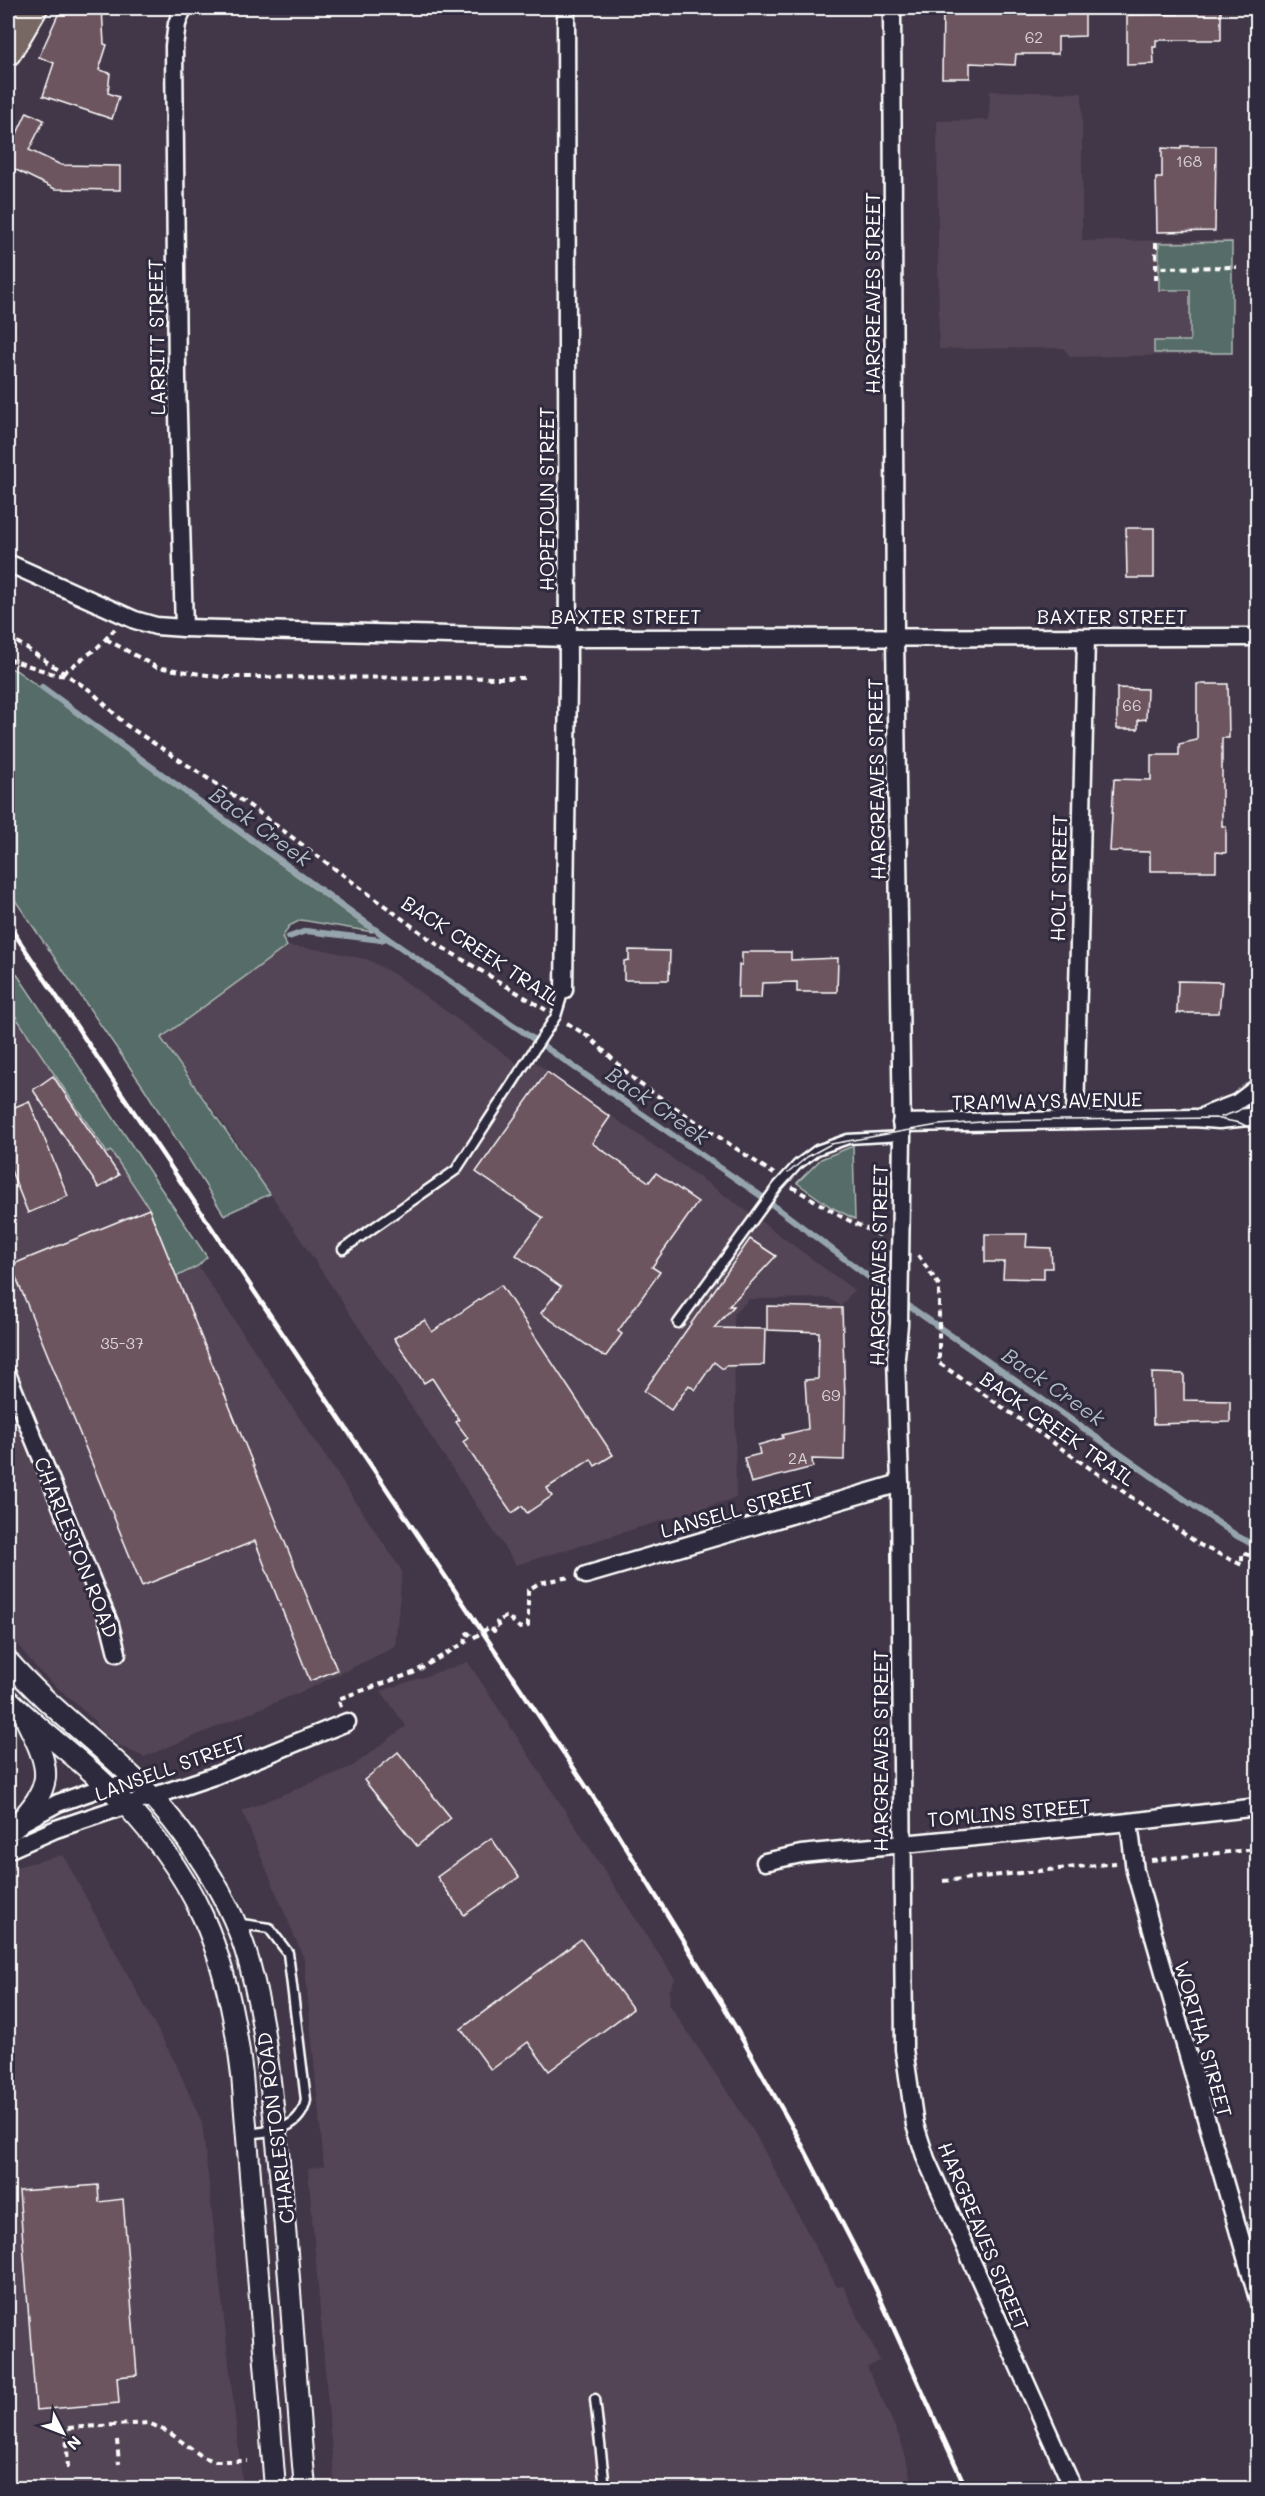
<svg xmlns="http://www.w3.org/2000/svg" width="1265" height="2496" viewBox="0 0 1265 2496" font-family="Mali,sans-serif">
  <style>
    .built { fill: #534454 }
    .green { fill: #576c67; stroke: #abb6b3; stroke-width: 1.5 }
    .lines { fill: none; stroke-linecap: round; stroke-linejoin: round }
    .stream { stroke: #95a4ad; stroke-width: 6 }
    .building { fill: #6d5561; stroke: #fff; stroke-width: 1.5 }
    .service-casing { stroke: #fff; stroke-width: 13 }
    .minor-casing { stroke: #fff; stroke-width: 21 }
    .tertiary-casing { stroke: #fff; stroke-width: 24 }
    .primary-casing { stroke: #fff; stroke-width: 30 }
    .path { stroke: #fff; stroke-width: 4; stroke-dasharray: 6 4.5; stroke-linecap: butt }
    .service { stroke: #2f2a3d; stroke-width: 8 }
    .minor { stroke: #2f2a3d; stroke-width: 16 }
    .tertiary { stroke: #2f2a3d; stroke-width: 20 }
    .primary { stroke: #776864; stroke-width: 26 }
    .tram { stroke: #fff; stroke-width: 1.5 }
    .rail { stroke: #fff; stroke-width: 4.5 }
    .labels { text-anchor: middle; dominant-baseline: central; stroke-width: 6; stroke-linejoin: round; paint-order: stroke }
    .number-label { font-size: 16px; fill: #dad4d8 }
    .street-label { font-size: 20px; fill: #fff; stroke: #2f2a3d }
    .water-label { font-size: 21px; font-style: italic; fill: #afbbc1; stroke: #2f2a3d }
  </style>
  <rect width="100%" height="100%" fill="#423748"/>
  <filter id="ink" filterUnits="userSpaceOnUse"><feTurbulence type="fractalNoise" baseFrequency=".0167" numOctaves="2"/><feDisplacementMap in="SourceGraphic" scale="12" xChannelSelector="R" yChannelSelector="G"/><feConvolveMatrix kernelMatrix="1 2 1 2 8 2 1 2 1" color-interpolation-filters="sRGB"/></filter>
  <g filter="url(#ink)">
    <g class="built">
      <polygon points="990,91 1082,93 1082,241 1232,240 1233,354 1070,357 1064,348 939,349 937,121 989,120"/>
      <polygon points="287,946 325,950 369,960 399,977 528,1071 535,1062 747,1211 854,1290 841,1306 829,1298 749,1299 734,1314 736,1498 516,1565 233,1137 161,1038"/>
      <polygon points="8,1005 107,1152 111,1150 149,1209 176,1277 198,1266 402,1571 395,1647 308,1689 144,1757 120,1746 99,1730 94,1720 39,1671 8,1633"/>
      <polygon points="468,1662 675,1979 670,1990 669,2004 754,2132 837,2287 843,2286 880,2361 867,2367 900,2438 914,2488 335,2488 308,2169 324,2166 304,1959 242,1811 353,1766 406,1726 381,1691"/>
      <polygon points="63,1855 176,2064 202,2123 243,2488 8,2488 8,1869"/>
    </g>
    <g class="green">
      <polygon points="1232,242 1232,353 1154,353 1154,341 1190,341 1190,290 1159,290 1159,243"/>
      <polygon points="8,667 17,671 373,932 301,920 289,926 282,938 287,946 161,1038 270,1194 224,1215 144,1088 8,890"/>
      <polygon points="8,961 207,1257 198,1266 176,1277 149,1208 111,1151 107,1153 8,1005"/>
      <polygon points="853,1146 855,1219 831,1207 797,1183 821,1159"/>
    </g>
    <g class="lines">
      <g class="stream">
        <polyline points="42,687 387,938 761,1196 886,1290 1237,1536 1258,1547"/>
        <polyline points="289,937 306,931 381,940 387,938"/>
      </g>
    </g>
    <g class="building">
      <polygon points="61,8 102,8 104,44 107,45 99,70 110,73 108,93 119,97 112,119 43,96 54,63 39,57"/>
      <polygon points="1085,8 1085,36 1058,37 1058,54 1016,54 1015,65 970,63 970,78 942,78 943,9"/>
      <polygon points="1178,8 1221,8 1221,40 1156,40 1156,47 1153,47 1154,64 1127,65 1127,15 1178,14"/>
      <polygon points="27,112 44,120 29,150 61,165 120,166 120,190 55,189 8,166 8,153"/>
      <polygon points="1181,146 1216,146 1215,231 1157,232 1156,178 1162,178 1162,148 1181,149"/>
      <polygon points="1126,528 1154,528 1154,578 1127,578"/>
      <polygon points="1197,684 1228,684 1229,738 1222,738 1222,826 1226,826 1226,853 1216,852 1216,871 1150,871 1150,852 1110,851 1114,779 1151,780 1151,755 1179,755 1179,744 1197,740"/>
      <polygon points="1117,688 1147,689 1146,719 1138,720 1138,729 1117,729"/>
      <polygon points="629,950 670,951 669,980 624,980 624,961 629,960"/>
      <polygon points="742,952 791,952 791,960 838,958 837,992 797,992 797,982 762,983 761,998 738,998 739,965 742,965"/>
      <polygon points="1178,981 1222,982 1219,1013 1177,1013"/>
      <polygon points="547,1072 610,1117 592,1143 649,1182 656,1173 698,1202 652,1267 660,1272 618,1331 622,1334 606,1356 601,1355 541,1313 561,1287 516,1255 543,1218 476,1172"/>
      <polygon points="53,1076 119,1175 99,1188 33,1090"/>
      <polygon points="29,1101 68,1196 28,1213 8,1163 8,1110"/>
      <polygon points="149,1209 337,1670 310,1681 255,1541 142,1586 11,1265"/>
      <polygon points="985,1234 1027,1234 1026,1247 1051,1248 1052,1268 1044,1268 1044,1279 1003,1278 1004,1262 985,1262"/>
      <polygon points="750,1239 776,1256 729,1306 734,1306 714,1328 765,1329 764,1365 725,1366 723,1369 714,1362 695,1390 689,1385 671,1410 644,1391"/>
      <polygon points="501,1285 613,1455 595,1466 591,1459 547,1488 552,1496 527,1513 522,1506 512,1513 463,1442 468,1438 456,1422 459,1420 432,1378 424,1383 394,1338 425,1320 432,1332"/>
      <polygon points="767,1306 842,1308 845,1399 844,1460 812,1459 813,1467 751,1483 744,1458 760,1454 758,1445 783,1438 782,1435 808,1429 805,1380 818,1379 819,1332 767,1330"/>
      <polygon points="1152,1373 1184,1374 1184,1400 1230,1401 1230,1422 1153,1424"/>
      <polygon points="398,1752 451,1818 417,1846 364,1780"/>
      <polygon points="491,1838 519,1877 464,1915 437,1877"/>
      <polygon points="581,1939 633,2009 549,2071 528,2042 491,2070 461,2029"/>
      <polygon points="98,2185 99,2202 123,2199 137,2375 117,2377 119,2403 36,2410 19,2191"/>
    </g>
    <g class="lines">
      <defs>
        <g id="service">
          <polyline points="343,1249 456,1170 556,1016 564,990"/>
          <polyline points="678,1323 777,1187 797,1165 817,1150 848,1139 902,1136"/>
          <path d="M 235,1923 L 269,1928 L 288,1953 L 306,2100 C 300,2130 273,2131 247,2134"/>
          <polyline points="595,2399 605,2488"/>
        </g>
        <g id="minor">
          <polyline points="183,8 177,24 174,46 177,379 184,628"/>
          <polyline points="892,8 895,637 902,1136 899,1324 896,1357 900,1483 904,2049 915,2125 926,2159 1073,2488"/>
          <polyline points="8,563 135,620 156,626 184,628 567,638 1258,637"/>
          <polyline points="564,990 568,678 566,8"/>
          <polyline points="1206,1115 1237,1103 1258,1087"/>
          <polyline points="1075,1120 1086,638"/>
          <polyline points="901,1123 1194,1118 1219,1120 1258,1116"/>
          <polyline points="8,1376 110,1625 117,1653"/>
          <polyline points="586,1575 900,1483"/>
          <polyline points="23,1822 58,1803 107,1786 144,1786"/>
          <polyline points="1129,1822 1135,1871 1258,2299"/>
          <polyline points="8,1850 56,1829 214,1776 347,1722"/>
          <polyline points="765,1862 801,1854 1129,1822 1258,1807"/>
        </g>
        <g id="tertiary">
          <path d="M 8,1661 C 62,1723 133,1765 182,1833 C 207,1867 231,1906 244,1946 C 263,2004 268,2064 275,2124 C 289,2245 294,2367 305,2488"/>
          <path d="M 8,1699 C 39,1730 75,1755 107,1786 C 197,1872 228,1953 242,2075 L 275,2488"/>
          <path d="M 14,1828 C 53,1785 53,1774 27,1722"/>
        </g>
        <polyline id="primary" points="8,52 34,8"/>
      </defs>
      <use href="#service" class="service-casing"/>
      <use href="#minor" class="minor-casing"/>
      <use href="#tertiary" class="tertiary-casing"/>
      <use href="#primary" class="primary-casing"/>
      <g class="path">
        <polyline points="1156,242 1156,268 1237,267"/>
        <polyline points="1156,280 1156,268"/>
        <polyline points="8,636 91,691 126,725 250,806 435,943 546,1010"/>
        <polyline points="106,639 156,667 220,677 527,678"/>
        <polyline points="8,659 57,675 68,676"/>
        <polyline points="63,673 97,648 115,629"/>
        <polyline points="567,1023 589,1037 637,1082 774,1174"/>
        <polyline points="792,1187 842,1217 883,1237"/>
        <polyline points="918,1255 939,1285 939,1363 1200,1545 1242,1565 1242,1553 1258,1558"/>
        <polyline points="341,1707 338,1699 413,1673 466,1642 465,1635 468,1633 473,1638 490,1627 494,1631 499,1628 497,1622 507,1616 520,1628 528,1626 528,1590 539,1583 570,1577"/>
        <polyline points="1151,1860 1258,1849"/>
        <polyline points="943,1881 1116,1863"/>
        <polyline points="117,2440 119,2464"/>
        <polyline points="68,2468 66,2428 149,2423 170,2433 203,2457 215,2461 247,2461"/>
        <polyline points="121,2485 121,2488"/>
      </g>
      <use href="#service" class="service"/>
      <use href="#minor" class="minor"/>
      <use href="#tertiary" class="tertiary"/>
      <use href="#primary" class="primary"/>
      <g class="tram">
        <polyline points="1221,1117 1238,1111 1258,1097"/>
        <polyline points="788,1173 807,1157 831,1144 938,1125 996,1121 1215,1118 1240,1123 1258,1132"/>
      </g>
      <polyline class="rail" points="8,924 616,1831 721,2002 798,2137 875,2287 966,2488"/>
    </g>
  </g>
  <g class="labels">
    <g class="number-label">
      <text x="1034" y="36">62</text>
      <text x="1189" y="160">168</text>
      <text x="1132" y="704">66</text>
      <text x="122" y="1342">35-37</text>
      <text x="831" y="1394">69</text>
      <text x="798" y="1457">2A</text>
    </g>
    <g class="street-label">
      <text transform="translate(872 293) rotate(-90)">HARGREAVES STREET</text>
      <text transform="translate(156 337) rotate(-91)">LARRITT STREET</text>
      <text transform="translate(546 499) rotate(-90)">HOPETOUN STREET</text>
      <text x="626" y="616">BAXTER STREET</text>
      <text x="1112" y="616">BAXTER STREET</text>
      <text transform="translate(876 779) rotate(-91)">HARGREAVES STREET</text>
      <text transform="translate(1058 878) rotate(-89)">HOLT STREET</text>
      <text transform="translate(481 950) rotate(33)">BACK CREEK TRAIL</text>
      <text transform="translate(1047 1100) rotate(-1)">TRAMWAYS AVENUE</text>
      <text transform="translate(878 1265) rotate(-89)">HARGREAVES STREET</text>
      <text transform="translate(1058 1428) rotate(35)">BACK CREEK TRAIL</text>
      <text transform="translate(737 1509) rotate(-16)">LANSELL STREET</text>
      <text transform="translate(77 1547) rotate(68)">CHARLESTON ROAD</text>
      <text transform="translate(880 1751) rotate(-90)">HARGREAVES STREET</text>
      <text transform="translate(170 1767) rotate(-20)">LANSELL STREET</text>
      <text transform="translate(1009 1812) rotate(-5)">TOMLINS STREET</text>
      <text transform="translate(1204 2039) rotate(74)">WORTHA STREET</text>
      <text transform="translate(275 2128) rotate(-97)">CHARLESTON ROAD</text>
      <text transform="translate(984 2236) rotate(67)">HARGREAVES STREET</text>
    </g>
    <g class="water-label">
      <text transform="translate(261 826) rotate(36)">Back Creek</text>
      <text transform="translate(658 1105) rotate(35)">Back Creek</text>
      <text transform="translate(1054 1386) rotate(35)">Back Creek</text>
    </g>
  </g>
  <rect width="1265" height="2496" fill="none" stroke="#2f2a3d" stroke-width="30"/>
  <rect x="15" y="15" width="1235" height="2466" fill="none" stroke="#fff" stroke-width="2" filter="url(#ink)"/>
  <g transform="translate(63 2433) rotate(132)" stroke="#2f2a3d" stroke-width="4.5" paint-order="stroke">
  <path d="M0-4.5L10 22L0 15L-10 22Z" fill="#ffffff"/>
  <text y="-9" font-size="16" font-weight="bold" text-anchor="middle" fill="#ffffff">N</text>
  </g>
</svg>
